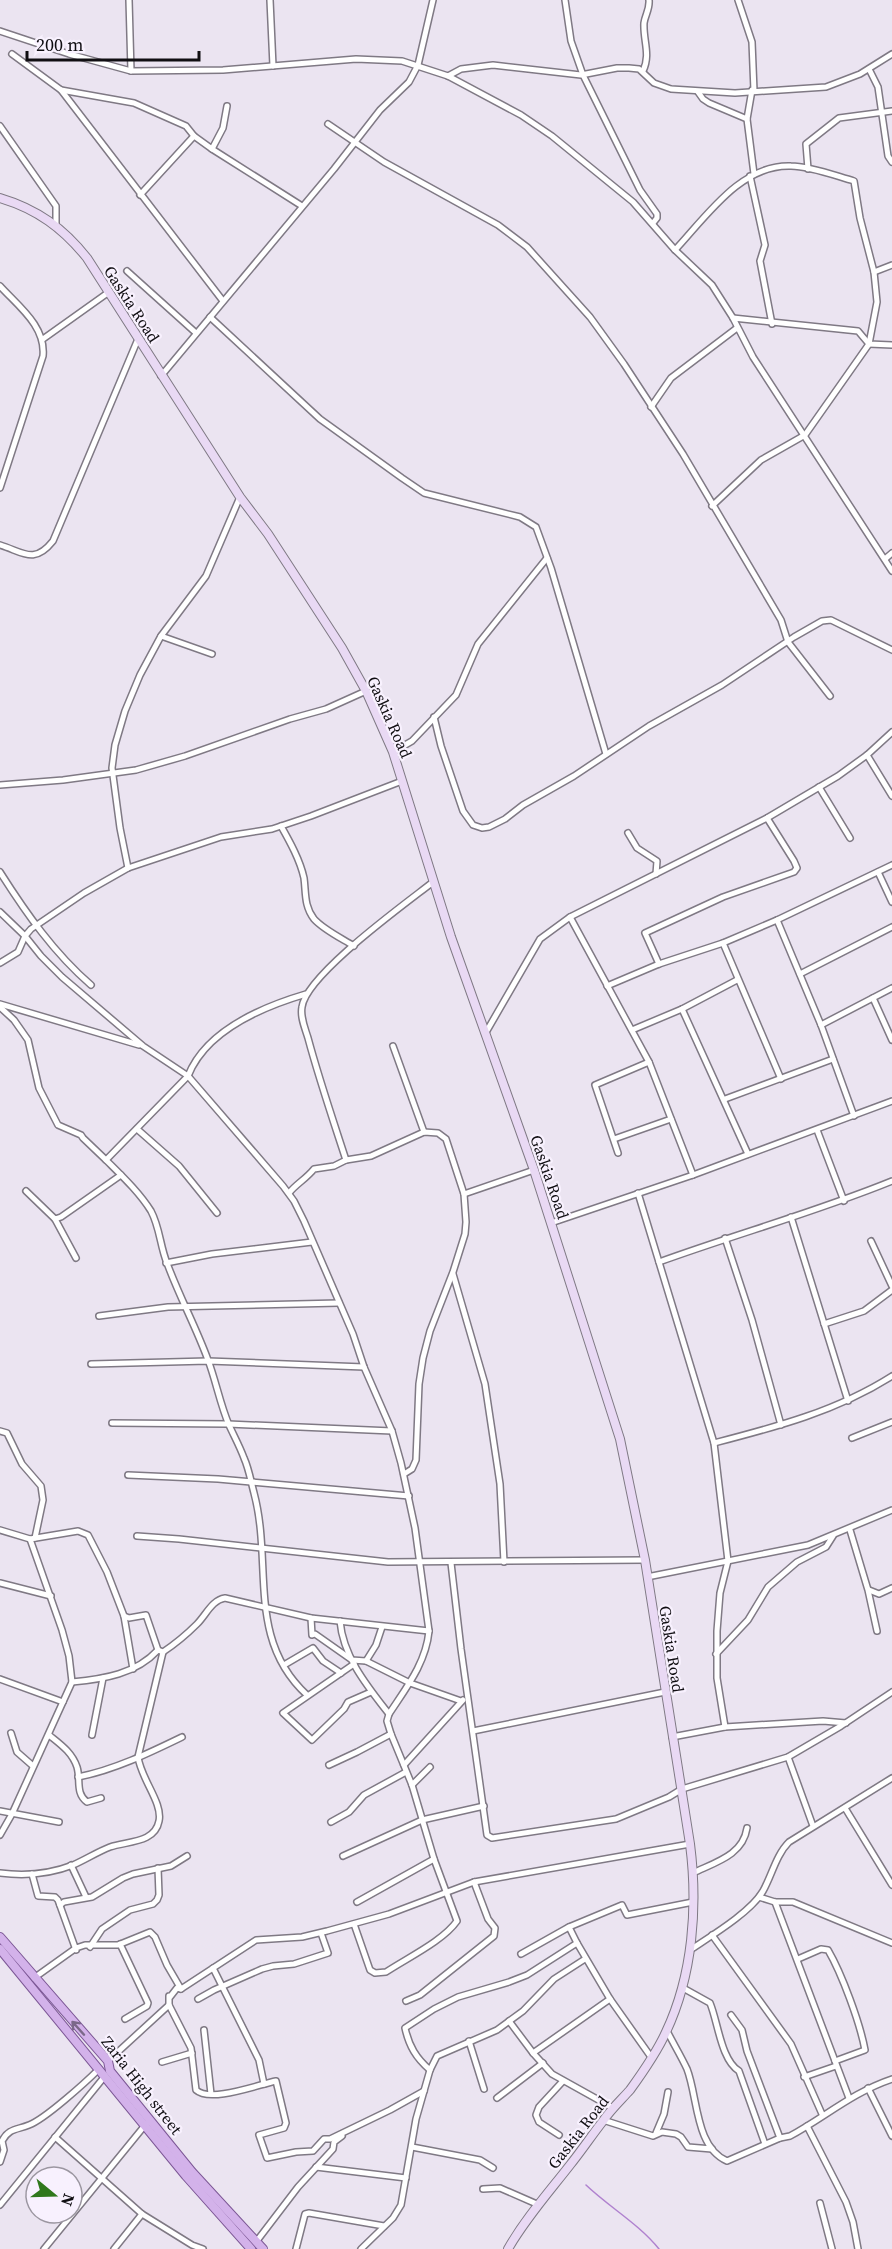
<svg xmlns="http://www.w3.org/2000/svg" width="892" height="2249" viewBox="0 0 892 2249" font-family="'Source Serif 4',serif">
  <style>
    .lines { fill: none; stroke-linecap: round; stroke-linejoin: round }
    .stream { stroke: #b082cf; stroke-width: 1.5 }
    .street-casing { stroke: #7f7984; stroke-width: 8 }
    .secondary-casing { stroke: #7f7984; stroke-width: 10 }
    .primary-casing { stroke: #7c5795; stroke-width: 10 }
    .street { stroke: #fff; stroke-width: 5 }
    .secondary { stroke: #e9d9f4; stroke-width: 8 }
    .primary { stroke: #d3b2ea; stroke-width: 8 }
    .oneway { stroke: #7b6889 }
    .labels { text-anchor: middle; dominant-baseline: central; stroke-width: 4.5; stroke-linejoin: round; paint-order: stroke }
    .street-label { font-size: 16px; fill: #100e12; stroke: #f8f1fe }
  </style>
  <rect width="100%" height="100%" fill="#ebe4f1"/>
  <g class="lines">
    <path class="stream" d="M 586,2185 C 609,2207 639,2224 659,2249"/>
    <defs>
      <g id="street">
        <polyline points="129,0 131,71"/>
        <polyline points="270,0 273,66"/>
        <polyline points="565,0 571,41 583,75 640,190 657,214 657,218 653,223"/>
        <polyline points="738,0 752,42 754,91"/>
        <polyline points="0,31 69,54 131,71 223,70 356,59 402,61 448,76 521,115 552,136 633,202 675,250 712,285 733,318 753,357 892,571"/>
        <polyline points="12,54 61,90 134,103 186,126 194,136 212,149 302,206"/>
        <polyline points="869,69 878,87 888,156 892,162"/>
        <path d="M 643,71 C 651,54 643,41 644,23 C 645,15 650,9 649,0"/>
        <polyline points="448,76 461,69 493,65 581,75 617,68 629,68 639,69 654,83 671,89 735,93 826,87 860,74 892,54"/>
        <polyline points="61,90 223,301"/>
        <polyline points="698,92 703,99 709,103 747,119 754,174"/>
        <polyline points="747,119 752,90"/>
        <polyline points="328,124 384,162 498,225 527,247 590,317 624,364 683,454 781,620 788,642 830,696"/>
        <polyline points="0,126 56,206 56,225"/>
        <polyline points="212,149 223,128 227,106"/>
        <polyline points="808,169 806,144 839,118 892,111"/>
        <polyline points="750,176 765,245 760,261 772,324"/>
        <polyline points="140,195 194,136"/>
        <path d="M 675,250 C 706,217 741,164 791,166 C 810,166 836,176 854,181 L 860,218 L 874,272 L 877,302 L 869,344 L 805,435 L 761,460 L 712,506"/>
        <polyline points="127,271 196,333"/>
        <polyline points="874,272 892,265"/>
        <path d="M 0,286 C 18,306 46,326 43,356 L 0,488"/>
        <polyline points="210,317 320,419 402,478 424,493 520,517 536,527 551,568 606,754"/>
        <polyline points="733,318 858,331 869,344 892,345"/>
        <polyline points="43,339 109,292"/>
        <polyline points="161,376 334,169 380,110 409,82 418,65 433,0"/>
        <polyline points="651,407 671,378 737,328"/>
        <path d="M 0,545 C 23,552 34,565 53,541 L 138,339"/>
        <polyline points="885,559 892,553"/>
        <polyline points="161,636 212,654"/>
        <polyline points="434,717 441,746 463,811 473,825 482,828 489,827 505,819 523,805 574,776 649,726 722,685 794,637 822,621 831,620 892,650"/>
        <polyline points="393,752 412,741 456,695 478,644 547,558"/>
        <polyline points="867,755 892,796"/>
        <polyline points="0,785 63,780 136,770 185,756 290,719 326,709 366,691"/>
        <polyline points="819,787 850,838"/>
        <path d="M 281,826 C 290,842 300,860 304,878 C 306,893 304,906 314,919 C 324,930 341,938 354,946"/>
        <polyline points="628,833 637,848 657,861 656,874"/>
        <polyline points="128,868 120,828 112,768 115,745 125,711 140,675 161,636 206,576 240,497"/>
        <path d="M 0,872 C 26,913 54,953 91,985"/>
        <polyline points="878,872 892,902"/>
        <path d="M 0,912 L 25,936 L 41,956 L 62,977 L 143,1046 L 188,1076 L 283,1186 L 294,1201 L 304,1221 L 353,1334 L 364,1367 L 392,1431 L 401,1463 L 415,1528 L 429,1631 C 426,1663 406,1688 389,1714"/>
        <polyline points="570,917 649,1062 693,1175"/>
        <polyline points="777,920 821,1025 854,1116"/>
        <polyline points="723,943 781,1079"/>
        <polyline points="0,963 18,952 25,936 31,929 84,893 128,868 221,837 272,829 311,816 402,781"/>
        <polyline points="659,964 645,933 723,897 794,872 797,868 794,861 767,818"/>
        <polyline points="800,974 892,927"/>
        <polyline points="607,986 659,964 723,943 777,920 892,865"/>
        <path d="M 306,994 C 262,1007 206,1030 188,1076 L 106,1160 C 122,1176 139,1192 151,1211 C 160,1228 160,1246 167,1263 C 179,1296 196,1327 208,1360 C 216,1381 220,1404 229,1425 C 234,1436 240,1447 244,1458 C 249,1469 251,1482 254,1493 C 273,1564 246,1639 307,1695"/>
        <polyline points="873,998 892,1040"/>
        <polyline points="0,1004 139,1045"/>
        <polyline points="0,1007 14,1020 28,1040 39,1088 58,1125 81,1135 83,1138 106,1160"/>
        <polyline points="682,1009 748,1154"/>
        <polyline points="821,1025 892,988"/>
        <polyline points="632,1030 682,1009 737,980"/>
        <polyline points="485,1034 540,939 570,917 767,818 838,776 867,755 892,732"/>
        <polyline points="393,1046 424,1132"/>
        <polyline points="725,1099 833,1059"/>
        <polyline points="137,1129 179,1166 217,1213"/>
        <polyline points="817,1130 844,1201"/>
        <polyline points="614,1139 671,1119"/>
        <polyline points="618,1153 595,1085 649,1062"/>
        <path d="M 346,1160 C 333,1120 319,1079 308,1038 C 305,1028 300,1017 302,1007 C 306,975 405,904 433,882"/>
        <polyline points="26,1191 55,1219 61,1217 121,1175"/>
        <path d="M 289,1193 C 296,1184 306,1179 314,1169 L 334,1166 L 346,1160 L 371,1156 L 424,1132 L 438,1133 L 446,1139 L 464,1194 L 466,1222 L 465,1234 L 453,1272 L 430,1331 L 423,1358 L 419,1384 L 416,1460 L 412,1469 L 404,1474"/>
        <polyline points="638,1193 714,1443 728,1561 720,1593 717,1631 717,1678 725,1727 823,1721 846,1723"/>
        <polyline points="464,1194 534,1170"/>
        <polyline points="791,1217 848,1401"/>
        <polyline points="55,1219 76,1258"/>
        <polyline points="551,1223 693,1175 892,1101"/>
        <polyline points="725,1238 752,1320 781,1425"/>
        <polyline points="871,1241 892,1286"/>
        <path d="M 659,1262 C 736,1234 816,1212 892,1181"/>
        <polyline points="166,1263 212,1254 312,1242"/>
        <polyline points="453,1274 485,1384 500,1484 504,1562"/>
        <polyline points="99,1316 168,1307 339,1303"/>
        <polyline points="824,1324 864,1311 892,1290"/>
        <polyline points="91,1364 208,1361 364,1367"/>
        <polyline points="112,1423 228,1424 392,1431"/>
        <polyline points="0,1431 7,1433 22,1464 41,1486 43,1500 35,1538"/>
        <polyline points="852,1438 892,1422"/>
        <path d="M 714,1443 C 776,1427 837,1411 892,1376"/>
        <polyline points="128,1475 218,1479 409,1496"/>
        <polyline points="0,1530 30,1539 78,1531 88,1535 107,1572 124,1616 133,1669"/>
        <polyline points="850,1530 868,1590 877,1631"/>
        <polyline points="137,1536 179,1539 388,1562 645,1560"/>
        <polyline points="451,1563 461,1649 487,1835 492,1838 616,1819 669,1797 682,1789 788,1757 841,1726 892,1692"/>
        <polyline points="647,1577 808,1545 892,1510"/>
        <polyline points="0,1583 51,1596"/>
        <polyline points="869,1590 879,1594 892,1588"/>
        <polyline points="124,1616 129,1618 146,1615 158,1650"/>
        <polyline points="311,1618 312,1635 315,1634 352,1660 366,1661 410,1683 461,1701"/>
        <path d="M 340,1621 C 343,1657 368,1687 389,1714 L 387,1721 L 391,1734 L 412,1785 L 434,1859 L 457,1921 C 443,1941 407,1958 386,1972 L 375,1973 L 370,1970 L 354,1924"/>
        <polyline points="716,1654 748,1620 768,1587 797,1562 826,1547 833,1536"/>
        <polyline points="366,1661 376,1645 382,1627"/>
        <polyline points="354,1664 283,1713 312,1740 344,1709 348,1702 371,1692"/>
        <polyline points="284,1665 313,1648 323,1661 341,1673"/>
        <polyline points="0,1679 63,1702"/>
        <path d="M 72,1682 C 104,1679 136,1674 158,1650 L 163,1652 C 175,1644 187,1634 197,1624 C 206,1615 212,1600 225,1598 L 311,1618 L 429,1631"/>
        <polyline points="473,1731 665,1692"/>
        <polyline points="11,1733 17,1752 33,1766"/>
        <path d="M 49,1735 C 60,1744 72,1752 77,1767 C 81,1780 75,1793 87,1802 L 101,1798"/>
        <polyline points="92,1735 103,1678"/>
        <polyline points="672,1737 725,1727"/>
        <polyline points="788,1757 813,1826"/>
        <polyline points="329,1765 357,1752 391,1734"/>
        <polyline points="404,1765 463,1700"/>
        <path d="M 78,1777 C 114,1770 149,1753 182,1737"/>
        <polyline points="412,1785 430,1767"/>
        <polyline points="845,1808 892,1885"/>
        <polyline points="0,1811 59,1822"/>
        <polyline points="331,1822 349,1812 364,1795 406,1772"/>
        <polyline points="0,1835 12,1814 72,1682 69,1656 62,1630 30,1539"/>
        <polyline points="343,1856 422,1820 484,1806"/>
        <polyline points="71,1865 86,1897"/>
        <path d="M 0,1873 C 24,1876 50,1874 73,1865 C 85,1860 97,1852 110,1847 C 128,1841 155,1843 159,1821 C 163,1803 141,1779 138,1757 L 163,1652"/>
        <path d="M 693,1873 C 716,1862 743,1855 747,1828"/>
        <polyline points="32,1874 38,1896 55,1897 58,1900 76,1950"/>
        <polyline points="759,1897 775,1902 793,1902 892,1943"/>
        <polyline points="357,1902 434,1859"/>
        <polyline points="775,1902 849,2098"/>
        <polyline points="60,1905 64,1902 92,1897 123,1878 133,1874 171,1866 187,1856"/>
        <polyline points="569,1927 622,1905 627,1915 693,1902"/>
        <polyline points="712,1935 791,2044 822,2114"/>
        <polyline points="120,1944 148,2003 147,2006 125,2019"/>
        <polyline points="90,1947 102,1929 130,1910 153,1904 157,1900 159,1895 158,1868"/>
        <path d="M 690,1950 C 711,1936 751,1912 763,1891 C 772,1875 776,1855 789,1842 L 892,1778"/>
        <polyline points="521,1954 569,1927 577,1943"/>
        <path d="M 798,1959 L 821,1949 L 828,1950 C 842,1974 860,2023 865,2050 L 835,2061"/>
        <polyline points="213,1968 259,2060 264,2084"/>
        <polyline points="34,1978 76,1948 85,1945 118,1945 150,1932 155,1937 167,1965 181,1989"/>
        <path d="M 683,1988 L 710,2003 C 718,2022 721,2060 739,2071 L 765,2144"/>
        <polyline points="198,1999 214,1990 262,1969 273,1966 294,1964 328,1953 321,1933"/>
        <polyline points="406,2001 420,1995 494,1936 495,1928 488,1919 474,1882"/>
        <path d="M 169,2005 L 191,2048 L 196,2090 C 210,2103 257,2085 276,2081 L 286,2123 L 284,2128 L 259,2135 L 267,2158 L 296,2152 L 313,2151 L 324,2139 L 330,2139 L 390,2110 L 424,2091"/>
        <polyline points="731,2015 742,2030 747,2051 780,2138"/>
        <polyline points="509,2021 533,2053 552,2074 613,2108"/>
        <polyline points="204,2030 211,2094"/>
        <path d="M 667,2031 C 673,2043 681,2056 687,2069 C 698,2097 695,2147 727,2161 L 780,2138 L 790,2136 C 825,2117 853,2092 892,2079"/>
        <polyline points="469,2041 484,2089"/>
        <polyline points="533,2053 610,1999"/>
        <polyline points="108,2061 169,2005 169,1996 170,1997 177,1988 181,1989 256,1940 302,1937 327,1931 389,1914 474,1882 690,1844"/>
        <polyline points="162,2062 192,2053"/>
        <path d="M 430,2070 C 416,2058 409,2046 405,2028 L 434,2009 L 458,1997 L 509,1982 L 527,1975 L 577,1943 L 610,1999 L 651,2057"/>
        <polyline points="804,2077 836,2066"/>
        <polyline points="868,2088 892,2136"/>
        <polyline points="497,2098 543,2063"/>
        <polyline points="603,2120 653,2136 662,2132 676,2134 681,2137 688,2147 712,2149"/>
        <polyline points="807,2126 846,2202 853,2222 858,2249"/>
        <polyline points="656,2133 664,2114 668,2092"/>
        <polyline points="559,2135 539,2122 536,2115 539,2107 563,2081"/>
        <polyline points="55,2137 142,2214 192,2245 203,2249"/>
        <polyline points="412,2147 480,2160 493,2168"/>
        <path d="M 0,2162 L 4,2150 L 2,2141 C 9,2128 17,2130 29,2125 C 45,2119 86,2082 99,2069"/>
        <polyline points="316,2167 406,2178"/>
        <polyline points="483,2189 500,2188 539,2205"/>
        <polyline points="820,2203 832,2249"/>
        <polyline points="0,2205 105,2076"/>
        <polyline points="256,2242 298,2187 333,2149 334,2142 342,2136"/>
        <polyline points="44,2249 146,2124"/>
        <polyline points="114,2249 142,2214"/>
        <polyline points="296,2249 305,2214 309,2213 384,2226"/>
        <polyline points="361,2249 393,2218 401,2205 416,2119 430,2070 437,2056 497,2030 523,2011 554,1979 585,1959"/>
      </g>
      <path id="secondary" d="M 0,198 C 37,209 63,228 87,258 L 240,497 L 268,534 L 342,648 L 366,691 L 393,752 L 451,937 L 534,1170 L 620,1439 L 645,1560 L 690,1844 C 698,1906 693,1975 666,2032 C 657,2052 643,2072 630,2090 C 621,2100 611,2109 603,2121 C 592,2135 582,2150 570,2165 C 549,2192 525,2219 508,2249"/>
      <g id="primary">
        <polyline points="0,1937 108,2061 110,2071 192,2172 263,2249"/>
        <polyline points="0,1949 186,2176 251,2249"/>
      </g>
    </defs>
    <use href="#street" class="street-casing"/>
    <use href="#secondary" class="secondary-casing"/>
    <use href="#primary" class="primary-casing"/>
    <use href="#street" class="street"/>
    <use href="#secondary" class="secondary"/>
    <use href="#primary" class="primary"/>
  </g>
  <defs><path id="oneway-shaft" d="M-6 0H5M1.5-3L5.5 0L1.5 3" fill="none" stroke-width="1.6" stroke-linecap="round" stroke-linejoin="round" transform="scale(1.5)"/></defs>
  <use class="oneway" href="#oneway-shaft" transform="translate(78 2028) rotate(-132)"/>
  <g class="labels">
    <g class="street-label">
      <text transform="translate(132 304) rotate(57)">Gaskia Road</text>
      <text transform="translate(390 717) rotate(66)">Gaskia Road</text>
      <text transform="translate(550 1177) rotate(71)">Gaskia Road</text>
      <text transform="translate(672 1649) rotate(81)">Gaskia Road</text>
      <text transform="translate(142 2085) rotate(52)">Zaria High street</text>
      <text transform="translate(578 2132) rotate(-52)">Gaskia Road</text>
    </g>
  </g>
  <g transform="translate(54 2195) rotate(109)"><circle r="28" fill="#f8f1fe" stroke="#9b96a0" stroke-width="1.5"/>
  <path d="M0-4.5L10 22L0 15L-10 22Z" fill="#30781c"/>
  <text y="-9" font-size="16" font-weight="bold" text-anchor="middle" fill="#100e12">N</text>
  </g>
  <path d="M27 51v9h172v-9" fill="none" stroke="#100e12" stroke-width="3"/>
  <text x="36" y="51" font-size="18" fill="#100e12" stroke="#f8f1fe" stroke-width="4.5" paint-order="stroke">200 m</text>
</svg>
